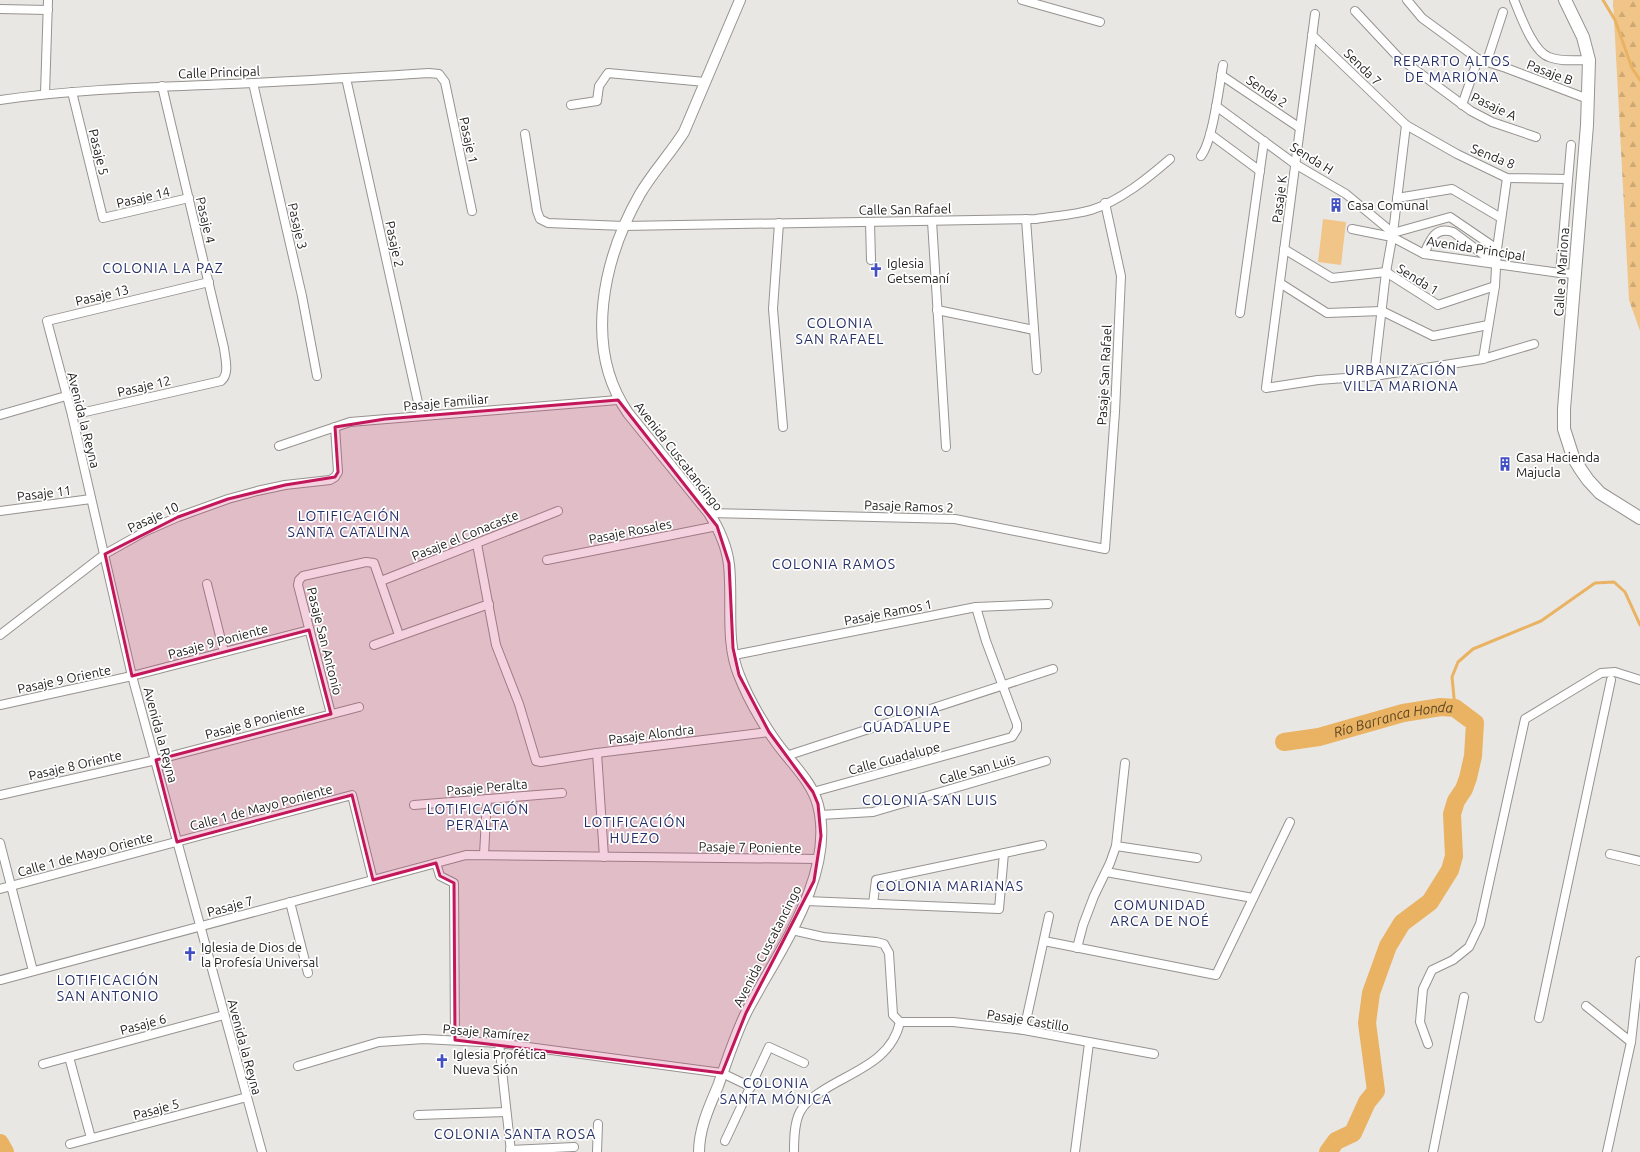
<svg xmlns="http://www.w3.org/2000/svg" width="1640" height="1152" viewBox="0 0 1640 1152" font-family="Ubuntu,sans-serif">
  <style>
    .forest { fill: url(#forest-firs) }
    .pitch { fill: #f1c587 }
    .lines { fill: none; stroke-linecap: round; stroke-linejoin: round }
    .stream { stroke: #e9b363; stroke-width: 3 }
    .river { stroke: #e9b363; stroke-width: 18 }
    .minor-casing { stroke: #969390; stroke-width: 10 }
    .tertiary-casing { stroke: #969390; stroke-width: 12 }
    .secondary-casing { stroke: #969390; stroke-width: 14 }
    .minor { stroke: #fff; stroke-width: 8 }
    .tertiary { stroke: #fff; stroke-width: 10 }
    .secondary { stroke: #fff; stroke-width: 12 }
    .marked { fill: #c2185b; fill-opacity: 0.2; stroke: #c2185b; stroke-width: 3; stroke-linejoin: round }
    .labels { text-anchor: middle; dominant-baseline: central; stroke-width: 3.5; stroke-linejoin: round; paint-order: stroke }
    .street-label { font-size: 13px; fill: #1e1d1c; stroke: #fff }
    .poi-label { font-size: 13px; fill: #1e1d1c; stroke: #fff; text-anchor: start }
    .neighbourhood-label { font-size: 14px; letter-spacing: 1px; fill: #252f68; stroke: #fff }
    .water-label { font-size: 14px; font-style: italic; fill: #5b4423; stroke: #fff }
  </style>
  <defs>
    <pattern id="forest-firs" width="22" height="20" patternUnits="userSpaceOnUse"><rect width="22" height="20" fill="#f1c587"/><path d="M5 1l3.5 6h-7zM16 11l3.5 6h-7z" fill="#cea974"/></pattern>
  </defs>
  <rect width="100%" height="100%" fill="#e9e7e4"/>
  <polygon class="forest" points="1613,0 1640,0 1640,331 1629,300"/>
  <polygon class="pitch" points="1323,219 1346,222 1341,265 1318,262"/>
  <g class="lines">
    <g class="stream">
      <polyline points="1603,0 1615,20 1632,68 1640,80"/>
      <polyline points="1455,708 1452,677 1458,662 1473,649 1541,621 1595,583 1614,582 1625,592 1640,625"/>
    </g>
    <g class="river">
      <path id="s1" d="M 1284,742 L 1319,737 L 1403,713 L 1441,707 L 1455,708 L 1475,723 L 1473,756 L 1468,778 L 1464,789 L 1456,801 L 1452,814 L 1454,856 L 1450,870 L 1430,902 L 1402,923 L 1388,946 L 1371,993 L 1367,1023 L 1376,1091 L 1367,1102 L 1353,1133 L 1336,1141 L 1328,1152"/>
      <polyline points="0,1143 5,1152"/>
    </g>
    <defs>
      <g id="minor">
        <polyline points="1022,0 1100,22"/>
        <polyline points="1407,0 1422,18 1478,59 1506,68 1588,99"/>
        <path d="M 1514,0 C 1520,14 1533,52 1549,57 C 1561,62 1576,60 1589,60"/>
        <polyline points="0,9 48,10"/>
        <polyline points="1355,11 1398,57 1471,111 1492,122 1536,137"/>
        <polyline points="1315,14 1266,388 1318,380 1374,376 1483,359 1534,344"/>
        <polyline points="1312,35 1406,125 1457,154 1507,178 1568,179"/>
        <polyline points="1487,61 1503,12"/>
        <polyline points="1221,75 1300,128"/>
        <polyline points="346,78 421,416"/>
        <polyline points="253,83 302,296 317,376"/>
        <polyline points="72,92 103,218 189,198"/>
        <polyline points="45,94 48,0"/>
        <path d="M 0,100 C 84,88 169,87 253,83 C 312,80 370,77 429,73 L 439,74 L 445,82 L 472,211"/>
        <polyline points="571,105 597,101 599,86 608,73 705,82"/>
        <polyline points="1462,105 1478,59"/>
        <polyline points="1216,106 1295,164 1346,194 1393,233 1450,217 1497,249"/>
        <path d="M 525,134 L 537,211 L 540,219 L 548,223 L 624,226 L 1036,219 C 1054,216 1074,215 1091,210 C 1120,201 1148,178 1170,159"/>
        <polyline points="1210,134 1260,171"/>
        <path d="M 1201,156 C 1213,140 1219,87 1223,65"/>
        <polyline points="1397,198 1452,189 1501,218"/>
        <polyline points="1026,219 1037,370"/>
        <polyline points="932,221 946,447"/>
        <polyline points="870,222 871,260"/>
        <polyline points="779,223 773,309 783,427"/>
        <polyline points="1352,229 1392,237 1424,254 1560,273 1575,274"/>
        <polyline points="1284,249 1332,278 1386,272 1438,305 1495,286"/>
        <path d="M 1424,254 C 1430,240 1435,226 1453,232 L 1496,264"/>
        <polyline points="1560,273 1571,145"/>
        <polyline points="209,282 47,321 72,415 132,676 262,1152"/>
        <polyline points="1280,283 1327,313 1382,311 1433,336 1488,325"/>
        <polyline points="937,310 1034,330"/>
        <polyline points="1240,313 1264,141"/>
        <polyline points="1483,359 1495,286 1497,249 1507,178"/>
        <polyline points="1374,376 1386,272 1393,233 1406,125"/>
        <polyline points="0,415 66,396"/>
        <path d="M 72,415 L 221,381 C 230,374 225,358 224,348 L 162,86"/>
        <polyline points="279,446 350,422 618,400"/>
        <polyline points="0,511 91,499"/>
        <polyline points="709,513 955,519 1105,549 1115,412 1121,276 1105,203"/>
        <polyline points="477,544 496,645 519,704 536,761 541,762 597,753 769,732"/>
        <polyline points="547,560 717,526"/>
        <polyline points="381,581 558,511"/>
        <polyline points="207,584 224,652"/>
        <polyline points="0,635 105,554 146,531 178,517 228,499 257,491 285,485 330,480 335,477 338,472 335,427"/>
        <polyline points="374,645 489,604"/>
        <polyline points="734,655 976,607 1048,604"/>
        <polyline points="0,705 132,676 309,630"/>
        <polyline points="331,714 298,585 299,580 303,576 366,562 374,563 399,635"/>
        <polyline points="597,753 604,857"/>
        <polyline points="786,756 1053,669"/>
        <polyline points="813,792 1012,737 1017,729 1017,724 986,641 976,607"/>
        <polyline points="0,795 156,760 359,707"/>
        <polyline points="414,805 562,793"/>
        <polyline points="820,815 873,812 1046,761"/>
        <polyline points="0,843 33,971"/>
        <polyline points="1116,846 1197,858"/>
        <polyline points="1610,854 1640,861"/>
        <polyline points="484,855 487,799"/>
        <polyline points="436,863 440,876 454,883 455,1040"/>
        <polyline points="1106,872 1253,898"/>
        <polyline points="0,889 352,795 373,880"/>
        <polyline points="806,901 999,909 1004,853"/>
        <polyline points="290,902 308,973"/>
        <polyline points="873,904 876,880 1042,845"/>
        <polyline points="792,930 823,937 876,942 884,944 889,953 893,1015 900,1022 953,1022 1024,1030 1154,1054"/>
        <polyline points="1044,941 1216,975 1290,822"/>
        <polyline points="1077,948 1083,925 1094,896 1110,863 1116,846 1125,763"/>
        <polyline points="1,980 466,855 819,859"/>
        <polyline points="1586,1006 1631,1042"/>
        <polyline points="1539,1018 1611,680"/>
        <polyline points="1024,1030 1049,916"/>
        <polyline points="499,1043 511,1152"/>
        <polyline points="1428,1044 1420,1022 1423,989 1432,970 1453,960 1469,947 1480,924 1525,719 1601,673 1615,672 1640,680"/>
        <polyline points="69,1057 91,1138"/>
        <polyline points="43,1064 224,1015"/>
        <polyline points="298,1066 379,1042 424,1039 499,1043 722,1073 751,1087"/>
        <polyline points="418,1115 506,1112"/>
        <polyline points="725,1141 769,1047 804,1063"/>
        <polyline points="70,1144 247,1097"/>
        <polyline points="510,1150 574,1147"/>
        <polyline points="597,1152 598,1124"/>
        <path d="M 794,1152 C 794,1140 794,1123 800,1112 C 804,1104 811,1098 819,1093 C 849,1072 891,1063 900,1022"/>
        <polyline points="1075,1152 1089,1043"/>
        <polyline points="1433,1152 1464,997"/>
        <polyline points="1607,1152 1631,1042 1640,961"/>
      </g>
      <path id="tertiary" d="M 699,1152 C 699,1129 709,1107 718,1086 C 727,1061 735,1035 747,1011 C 778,952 836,875 818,805 C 813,786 799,771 787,756 C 769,735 749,701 739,675 C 725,641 733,601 729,565 C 727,547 719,529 709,513 L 628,413 C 583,348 603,259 640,194 C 653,172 670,154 684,132 L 740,0"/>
      <polyline id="secondary" points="1565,0 1583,37 1589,60 1587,125 1564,409 1564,429 1573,457 1581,470 1588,480 1600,493 1640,518"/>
    </defs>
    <use href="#minor" class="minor-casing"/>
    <use href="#tertiary" class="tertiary-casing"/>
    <use href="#secondary" class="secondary-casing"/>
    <use href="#minor" class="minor"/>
    <use href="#tertiary" class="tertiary"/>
    <use href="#secondary" class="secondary"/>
  </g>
  <path class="marked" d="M 618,400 L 717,526 L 729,563 L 733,648 L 739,675 L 769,732 L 813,792 L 818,804 L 821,836 L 814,881 L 746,1013 L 722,1073 L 455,1040 L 454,883 L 440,876 L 436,863 L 373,880 L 352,795 L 177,842 L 156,760 L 331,714 L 309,630 L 132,676 L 105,554 L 178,517 L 228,499 L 285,485 L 335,477 L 338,472 L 335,427 L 385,419 Z"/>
  <defs>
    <symbol id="building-bare" viewBox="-9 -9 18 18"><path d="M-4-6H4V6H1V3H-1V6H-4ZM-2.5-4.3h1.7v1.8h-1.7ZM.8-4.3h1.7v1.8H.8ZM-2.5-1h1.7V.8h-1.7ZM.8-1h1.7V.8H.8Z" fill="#414fc3" stroke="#fff" stroke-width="2.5" paint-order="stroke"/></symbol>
    <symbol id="church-bare" viewBox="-9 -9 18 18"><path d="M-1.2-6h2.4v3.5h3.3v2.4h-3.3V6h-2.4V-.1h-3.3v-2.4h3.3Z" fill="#414fc3" stroke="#fff" stroke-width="2.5" paint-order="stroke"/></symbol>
  </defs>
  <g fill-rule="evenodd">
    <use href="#building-bare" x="1326" y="195" width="20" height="20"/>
    <use href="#church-bare" x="866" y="260" width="20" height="20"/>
    <use href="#building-bare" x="1495" y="454" width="20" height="20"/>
    <use href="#church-bare" x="180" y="944" width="20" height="20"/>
    <use href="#church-bare" x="432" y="1051" width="20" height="20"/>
  </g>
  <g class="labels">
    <g class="street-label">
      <text transform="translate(1363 67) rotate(44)">Senda 7</text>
      <text transform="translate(219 72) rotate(-2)">Calle Principal</text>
      <text transform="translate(1550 72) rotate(21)">Pasaje B</text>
      <text transform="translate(1267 91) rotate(34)">Senda 2</text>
      <text transform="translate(1494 106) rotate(25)">Pasaje A</text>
      <text transform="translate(469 140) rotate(78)">Pasaje 1</text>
      <text transform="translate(99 152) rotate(76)">Pasaje 5</text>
      <text transform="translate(1493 156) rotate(22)">Senda 8</text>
      <text transform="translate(1312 158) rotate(32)">Senda H</text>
      <text transform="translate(143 197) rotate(-13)">Pasaje 14</text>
      <text transform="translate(1279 199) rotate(-83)">Pasaje K</text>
      <text transform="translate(905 209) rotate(-1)">Calle San Rafael</text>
      <text transform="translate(206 220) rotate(77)">Pasaje 4</text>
      <text transform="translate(298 226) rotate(77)">Pasaje 3</text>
      <text transform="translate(395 244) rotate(78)">Pasaje 2</text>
      <text transform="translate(1476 248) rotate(9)">Avenida Principal</text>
      <text transform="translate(1561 272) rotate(-86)">Calle a Mariona</text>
      <text transform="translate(1418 279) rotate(32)">Senda 1</text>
      <text transform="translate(102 295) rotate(-13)">Pasaje 13</text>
      <text transform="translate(1104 375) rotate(-87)">Pasaje San Rafael</text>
      <text transform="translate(144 386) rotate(-13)">Pasaje 12</text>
      <text transform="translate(446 402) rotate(-5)">Pasaje Familiar</text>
      <text transform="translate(84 420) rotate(76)">Avenida la Reyna</text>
      <text transform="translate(679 456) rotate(52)">Avenida Cuscatancingo</text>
      <text transform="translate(44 493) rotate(-7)">Pasaje 11</text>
      <text transform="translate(909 506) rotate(2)">Pasaje Ramos 2</text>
      <text transform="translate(153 517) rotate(-25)">Pasaje 10</text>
      <text transform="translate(630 531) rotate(-11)">Pasaje Rosales</text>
      <text transform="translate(465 535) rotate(-22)">Pasaje el Conacaste</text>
      <text transform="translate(888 612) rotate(-11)">Pasaje Ramos 1</text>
      <text transform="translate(218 641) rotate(-15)">Pasaje 9 Poniente</text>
      <text transform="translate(325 641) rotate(76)">Pasaje San Antonio</text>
      <text transform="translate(64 679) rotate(-12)">Pasaje 9 Oriente</text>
      <text transform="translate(255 721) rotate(-15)">Pasaje 8 Poniente</text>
      <text transform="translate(651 734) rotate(-7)">Pasaje Alondra</text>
      <text transform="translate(161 735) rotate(75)">Avenida la Reyna</text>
      <text transform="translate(894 758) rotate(-15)">Calle Guadalupe</text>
      <text transform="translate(75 765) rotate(-13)">Pasaje 8 Oriente</text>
      <text transform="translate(977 769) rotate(-16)">Calle San Luis</text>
      <text transform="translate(487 787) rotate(-5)">Pasaje Peralta</text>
      <text transform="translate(261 807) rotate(-15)">Calle 1 de Mayo Poniente</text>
      <text transform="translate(750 847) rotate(1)">Pasaje 7 Poniente</text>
      <text transform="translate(85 854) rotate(-15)">Calle 1 de Mayo Oriente</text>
      <text transform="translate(230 906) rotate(-15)">Pasaje 7</text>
      <text transform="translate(767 946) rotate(-63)">Avenida Cuscatancingo</text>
      <text transform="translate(1028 1020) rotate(9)">Pasaje Castillo</text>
      <text transform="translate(143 1024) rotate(-15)">Pasaje 6</text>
      <text transform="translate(486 1032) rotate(5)">Pasaje Ramírez</text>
      <text transform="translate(245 1047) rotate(75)">Avenida la Reyna</text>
      <text transform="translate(156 1109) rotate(-15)">Pasaje 5</text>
    </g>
    <g class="poi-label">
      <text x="1347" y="205">Casa Comunal</text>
      <text x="887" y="263">Iglesia<tspan x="887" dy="15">Getsemaní</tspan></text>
      <text x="1516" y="457">Casa Hacienda<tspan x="1516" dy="15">Majucla</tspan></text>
      <text x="201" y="947">Iglesia de Dios de<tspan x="201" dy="15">la Profesía Universal</tspan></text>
      <text x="453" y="1054">Iglesia Profética<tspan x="453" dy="15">Nueva Sión</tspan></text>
    </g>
    <g class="neighbourhood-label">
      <text x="1452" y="61">REPARTO ALTOS<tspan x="1452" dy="16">DE MARIONA</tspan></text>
      <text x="163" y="268">COLONIA LA PAZ</text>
      <text x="840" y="323">COLONIA<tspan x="840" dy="16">SAN RAFAEL</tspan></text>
      <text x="1401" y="370">URBANIZACIÓN<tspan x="1401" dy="16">VILLA MARIONA</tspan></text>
      <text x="349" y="516">LOTIFICACIÓN<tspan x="349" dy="16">SANTA CATALINA</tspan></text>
      <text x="834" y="564">COLONIA RAMOS</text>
      <text x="907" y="711">COLONIA<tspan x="907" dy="16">GUADALUPE</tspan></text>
      <text x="930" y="800">COLONIA SAN LUIS</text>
      <text x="478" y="809">LOTIFICACIÓN<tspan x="478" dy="16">PERALTA</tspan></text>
      <text x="635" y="822">LOTIFICACIÓN<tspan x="635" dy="16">HUEZO</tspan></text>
      <text x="950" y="886">COLONIA MARIANAS</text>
      <text x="1160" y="905">COMUNIDAD<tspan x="1160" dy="16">ARCA DE NOÉ</tspan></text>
      <text x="108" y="980">LOTIFICACIÓN<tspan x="108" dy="16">SAN ANTONIO</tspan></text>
      <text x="776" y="1083">COLONIA<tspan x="776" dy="16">SANTA MÓNICA</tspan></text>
      <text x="515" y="1134">COLONIA SANTA ROSA</text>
    </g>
    <g class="water-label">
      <text stroke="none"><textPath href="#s1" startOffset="112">Río Barranca Honda</textPath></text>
    </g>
  </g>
</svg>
